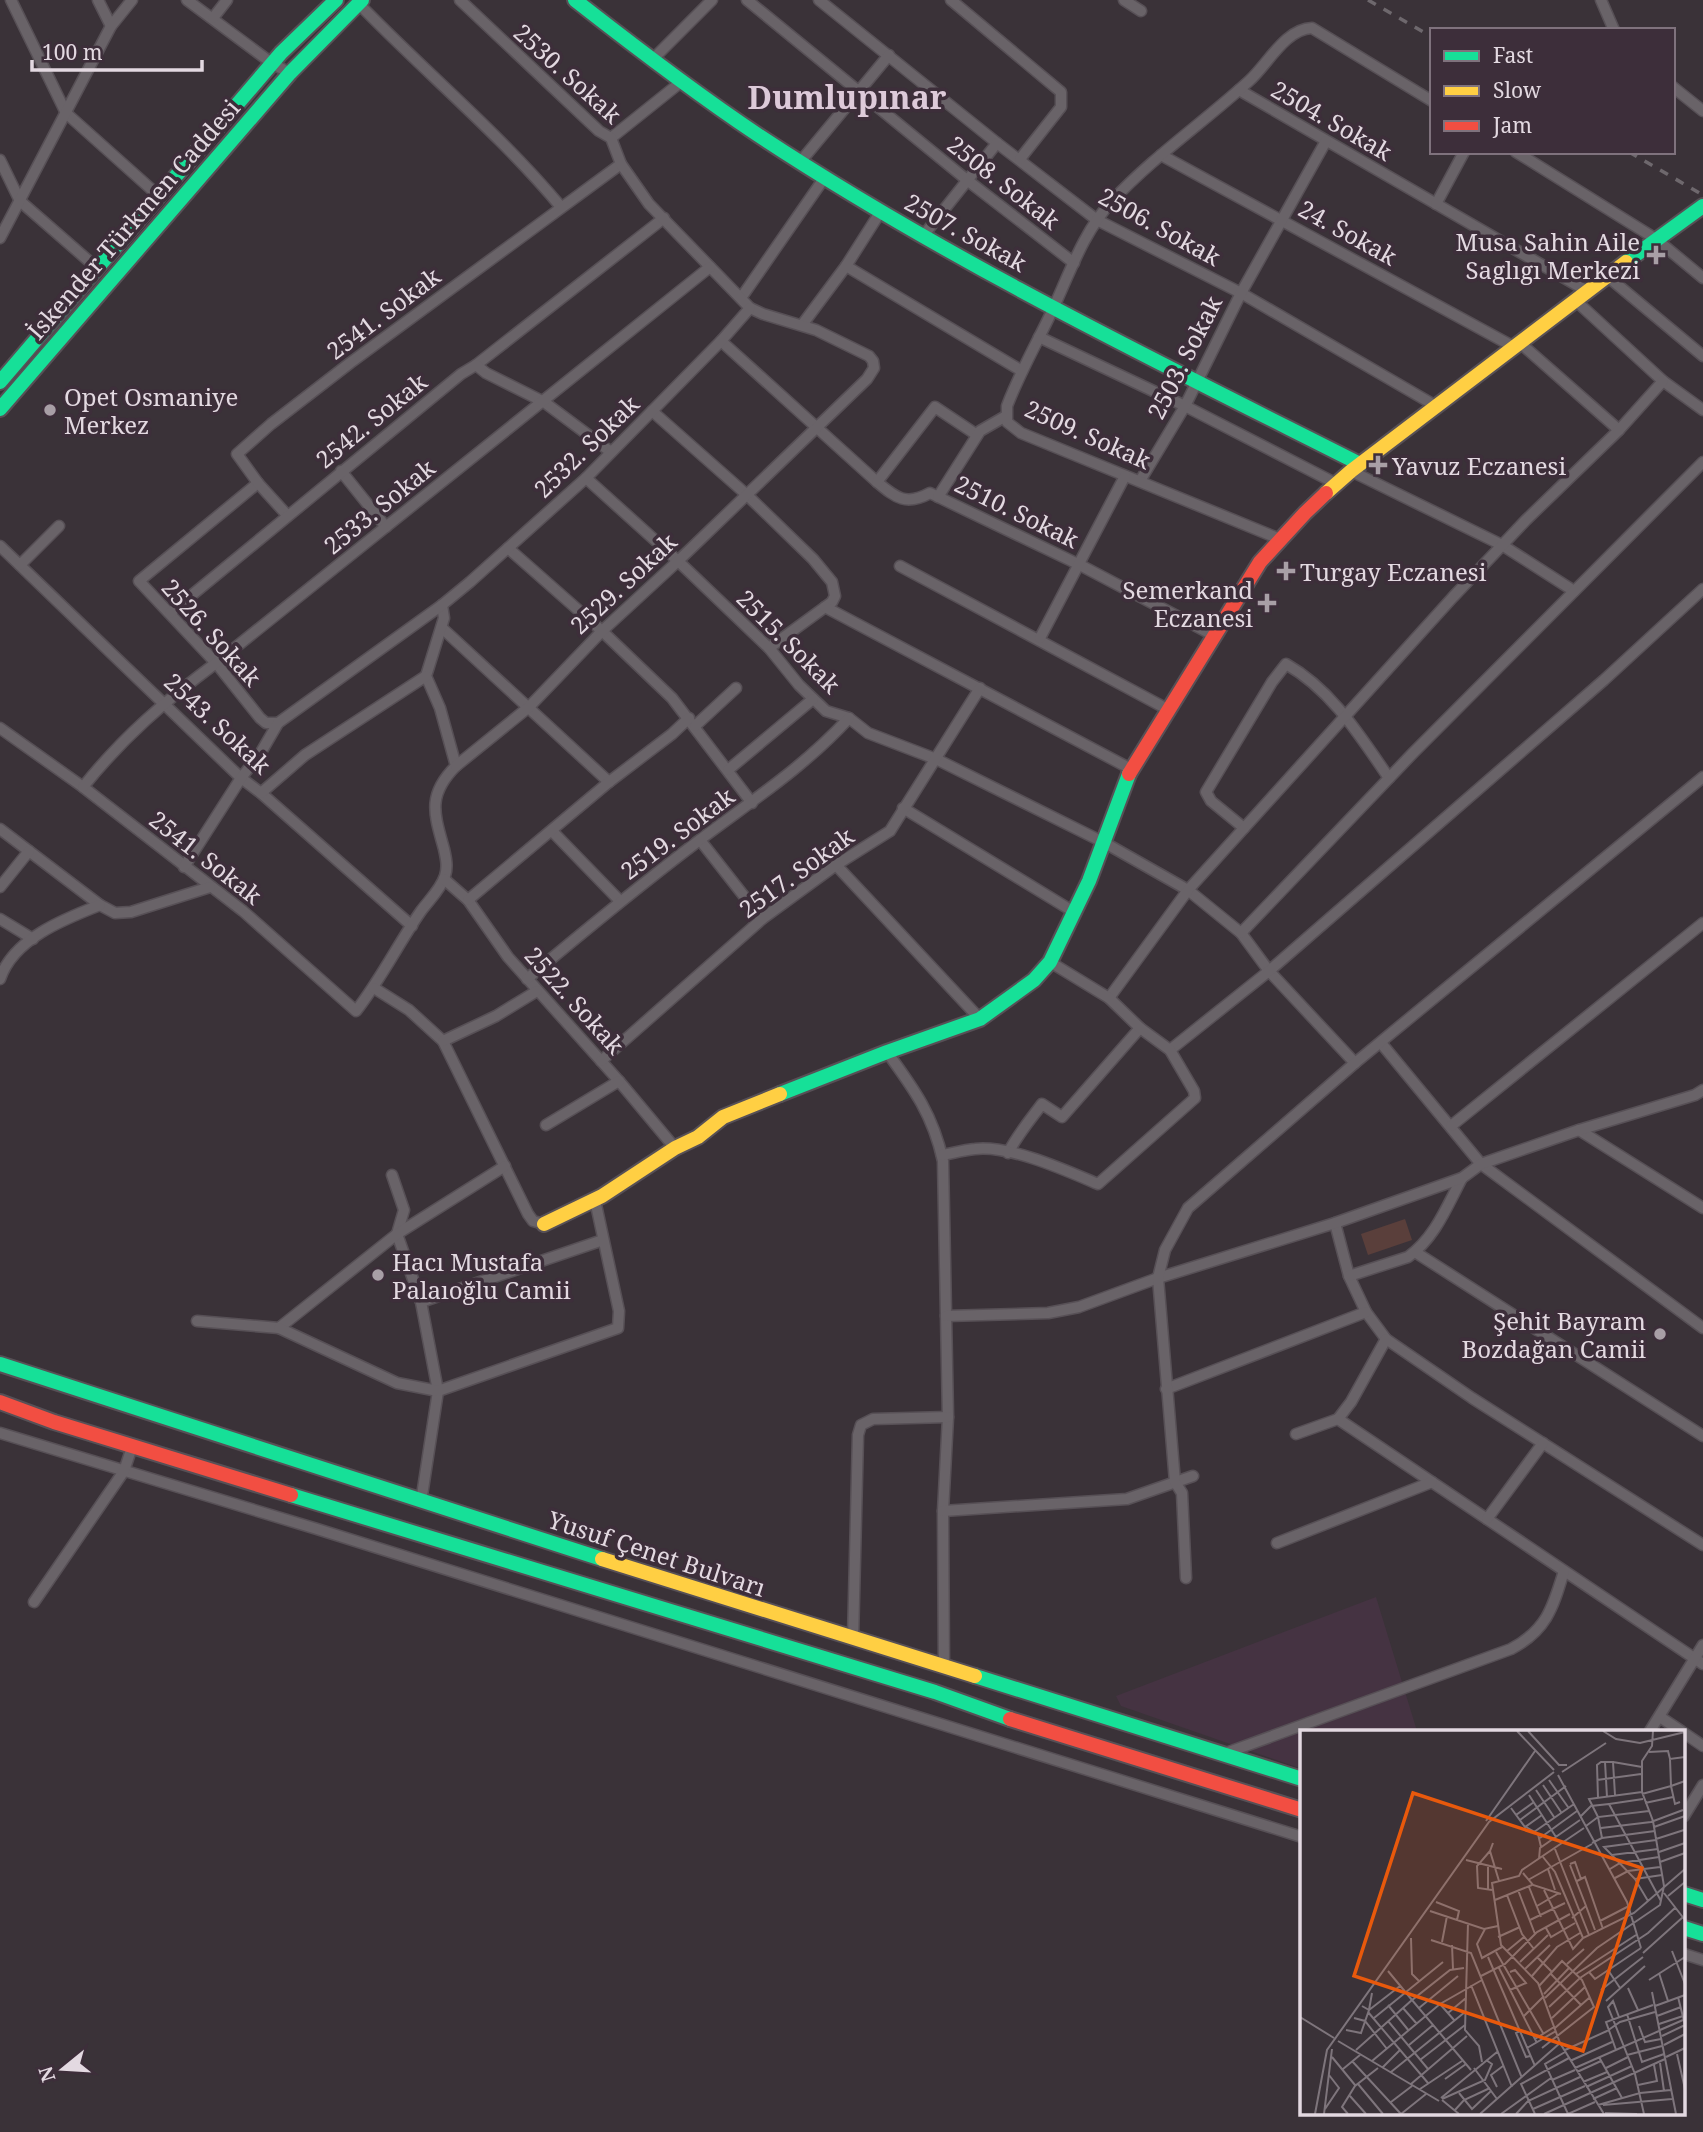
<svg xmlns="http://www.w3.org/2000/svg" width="1703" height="2132" viewBox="0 0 1703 2132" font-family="'Noto Serif',serif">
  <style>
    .built { fill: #453342 }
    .green { fill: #5a3f3b }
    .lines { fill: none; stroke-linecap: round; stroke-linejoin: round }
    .street-casing { stroke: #575056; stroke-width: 13 }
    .fast-casing { stroke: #575056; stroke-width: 18 }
    .slow-casing { stroke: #575056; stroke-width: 18 }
    .jam-casing { stroke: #575056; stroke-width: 18 }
    .street { stroke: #696368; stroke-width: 10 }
    .fast { stroke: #16e098; stroke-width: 14 }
    .slow { stroke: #ffcf43; stroke-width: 14 }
    .jam { stroke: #f24e42; stroke-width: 14 }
    .rail { stroke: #6e686d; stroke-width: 3.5; stroke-dasharray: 9 9; stroke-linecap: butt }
    .poi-dot { fill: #a89fa6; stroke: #3d2e3a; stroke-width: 2.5 }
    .labels { text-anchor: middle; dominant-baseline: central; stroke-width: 7; stroke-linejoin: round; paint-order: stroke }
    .street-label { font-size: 24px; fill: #e3d9e1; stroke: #3d2e3a }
    .poi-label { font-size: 24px; fill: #e3d9e1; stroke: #3d2e3a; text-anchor: start }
    .district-label { font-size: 32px; font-weight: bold; fill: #ddcad9; stroke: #3d2e3a }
    .inset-road { fill: none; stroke: #7e757c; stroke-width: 2 }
    .view { fill: #e8590c; fill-opacity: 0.15; stroke: #e8590c; stroke-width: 3.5 }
    .inset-edge { fill: none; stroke: #e3d9e1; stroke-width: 3.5 }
  </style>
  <rect width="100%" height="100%" fill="#3a3238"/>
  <polygon class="built" points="1376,1597 1417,1731 1302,1731 1302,1769 1121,1706 1116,1696"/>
  <polygon class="green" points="1405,1219 1412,1240 1368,1255 1361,1234"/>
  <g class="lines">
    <defs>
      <g id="street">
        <polyline points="11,0 66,113 160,197"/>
        <polyline points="98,0 111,26"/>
        <polyline points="187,0 273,64 290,73"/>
        <polyline points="747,0 967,180 1074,263"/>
        <polyline points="819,0 997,143 1097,220 1241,293 1436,406"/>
        <polyline points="951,0 1061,92 1061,107 1020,159"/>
        <polyline points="1124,0 1141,11"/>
        <polyline points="1601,0 1614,30"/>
        <path d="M 358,3 C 425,72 500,134 561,207"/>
        <polyline points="213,18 227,0"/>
        <polyline points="652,60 712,0"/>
        <polyline points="1673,87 1703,111"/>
        <polyline points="1239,90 1587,291"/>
        <polyline points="611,138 681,82"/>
        <polyline points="1516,152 1656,239 1703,278"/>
        <polyline points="1161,155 1514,347"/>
        <polyline points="0,160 20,201 98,269"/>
        <polyline points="801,161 889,55"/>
        <polyline points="1436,204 1464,152"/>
        <polyline points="923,236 997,143"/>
        <polyline points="0,238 111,26 132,0"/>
        <polyline points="846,266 1022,371"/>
        <polyline points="1607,276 1703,356"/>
        <polyline points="741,298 825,177"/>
        <polyline points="1575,300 1663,381 1703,410"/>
        <polyline points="802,325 846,266 881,211"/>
        <polyline points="1039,337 1185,406 1335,483"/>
        <path d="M 721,341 L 877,482 C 896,498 906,506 930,493 L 1080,565 L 1213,635"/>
        <polyline points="1519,342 1619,430"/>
        <polyline points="476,365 664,218"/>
        <polyline points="652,411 747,495 813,559 832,582 835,596 832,602 769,648"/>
        <polyline points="341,471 386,527"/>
        <polyline points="1351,471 1502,545 1574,591"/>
        <polyline points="586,478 678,561 769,648 799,685 826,711 849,718 868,733 936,759 1105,843 1188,890 1241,933 1269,971 1355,1063"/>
        <polyline points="1140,481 1185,406 1241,293 1326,141"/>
        <polyline points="877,482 935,407 977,435"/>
        <polyline points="258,483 139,581 216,663 260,718 266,723 278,723"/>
        <polyline points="938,497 980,431 1006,416"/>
        <polyline points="287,515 258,483 237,454 271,424 350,363 621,164"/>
        <path d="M 1280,539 L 1021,433 L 1007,422 L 1007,406 C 1020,372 1038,341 1053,309 C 1070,272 1084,231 1112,201 C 1153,157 1204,122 1249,81 C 1268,64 1285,29 1312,28 L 1432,101"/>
        <polyline points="0,546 241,778 261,793 412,926"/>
        <polyline points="508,548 602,631 672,698 752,803"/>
        <polyline points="20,565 59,526"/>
        <polyline points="900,566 1169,710"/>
        <polyline points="825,607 1131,769"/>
        <polyline points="170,613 461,374 476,365 486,373 544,402 611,452"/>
        <polyline points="442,628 609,782"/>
        <polyline points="1040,638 1125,476"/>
        <polyline points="695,726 736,688"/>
        <path d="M 0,728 L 83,787 L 243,911 L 356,1011 C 381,979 398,944 421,911 C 429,900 441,889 445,876 C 448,867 446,858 444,849 C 434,813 427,795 456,766 L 440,708 L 426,676 L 444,618 L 442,605"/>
        <polyline points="456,766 529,707 602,631 678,561 867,379 874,368 873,361 869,356 816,330 763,314 750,308 649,204 621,164 611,138 599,131 460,0"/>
        <polyline points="728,770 813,699"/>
        <path d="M 83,787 C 123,737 165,701 216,663 L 710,267"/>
        <polyline points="261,793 305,755 426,676"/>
        <polyline points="903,808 1074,912"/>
        <path d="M 1244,828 L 1211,801 L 1206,792 L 1272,682 L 1286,664 C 1332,690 1360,736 1389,778"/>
        <polyline points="0,829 100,905 115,913 131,912 210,887"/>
        <polyline points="552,831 620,901"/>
        <polyline points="700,840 762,919"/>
        <polyline points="836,865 980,1019"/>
        <polyline points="184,867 241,778 260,754 278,723 442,605 470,582 586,478 721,341 750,308"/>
        <polyline points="444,879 468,900 508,957 619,1081 675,1148"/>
        <polyline points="0,887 29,851"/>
        <polyline points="468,900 609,782 672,734 689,718"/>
        <polyline points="0,919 33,939"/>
        <polyline points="1241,933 1413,753 1703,462"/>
        <path d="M 0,979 C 13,939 64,919 100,905"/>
        <path d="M 527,979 C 583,932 639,886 697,842 C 751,801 802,769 849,718"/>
        <polyline points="374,988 409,1010 443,1041 528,1214 533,1221 544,1224"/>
        <polyline points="1109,998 1188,890 1453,597 1526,520 1619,430 1663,381"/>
        <polyline points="443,1041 496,1016 537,991"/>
        <polyline points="1381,1043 1481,1164 1703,1328"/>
        <polyline points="1170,1050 1269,971 1604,680 1703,589"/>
        <path d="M 887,1052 C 914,1089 933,1115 943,1161 L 948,1417 L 943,1511 L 944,1668"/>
        <polyline points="601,1061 762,919 836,865 890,831 980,688"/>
        <polyline points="546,1125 619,1081"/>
        <polyline points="1451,1126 1703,923"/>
        <polyline points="1579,1130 1703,1208"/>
        <path d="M 1008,1153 C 1018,1134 1030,1120 1042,1104 L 1062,1117 L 1140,1028"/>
        <path d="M 942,1155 C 953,1153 964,1150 975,1149 C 1010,1145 1065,1170 1098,1184 L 1195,1098 L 1194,1091 L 1170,1050 L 1140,1028 L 1109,998 L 1050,962"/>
        <polyline points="392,1175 404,1210 397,1234 421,1302 438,1391 421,1502"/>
        <polyline points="1335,1223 1349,1276 1366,1312 1386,1339 1472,1398 1703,1545"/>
        <polyline points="1415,1252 1703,1436"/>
        <path d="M 1349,1276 L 1408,1257 C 1435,1238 1447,1206 1462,1178"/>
        <polyline points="421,1302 603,1240"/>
        <polyline points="946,1316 1048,1313 1079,1307 1158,1278 1335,1223 1462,1178 1481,1164 1579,1130 1695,1095 1703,1090"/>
        <polyline points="197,1321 279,1328 397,1234 505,1166"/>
        <polyline points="279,1328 397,1383 438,1391 618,1328 619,1311 595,1200"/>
        <polyline points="1166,1389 1366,1312"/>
        <polyline points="1338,1419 1703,1664"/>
        <polyline points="0,1433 317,1529 1302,1837"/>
        <polyline points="1296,1434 1338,1419 1351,1402 1386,1339"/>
        <polyline points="943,1511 1127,1499 1193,1476"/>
        <polyline points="1487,1519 1543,1443"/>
        <polyline points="1277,1543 1432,1482"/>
        <polyline points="1186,1578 1182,1493 1175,1482 1158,1278 1165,1250 1188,1208 1355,1063 1703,777"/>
        <polyline points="34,1602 124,1471 132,1447"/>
        <polyline points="853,1639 858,1435 861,1425 873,1419 948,1417"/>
        <polyline points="1660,1717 1681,1731"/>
        <polyline points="1650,1731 1703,1645"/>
        <polyline points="1684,1733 1703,1746"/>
        <path d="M 1226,1753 L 1511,1649 C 1547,1630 1553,1607 1564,1571"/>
        <polyline points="1684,1816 1703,1785"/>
        <polyline points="1684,1954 1703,1960"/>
      </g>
      <g id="fast">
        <path d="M 575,0 C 635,47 695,93 758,135 C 949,261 1156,361 1360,464"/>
        <polyline points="1626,262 1703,206"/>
        <polyline points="0,382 281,53 336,0"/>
        <polyline points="0,409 290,73 362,0"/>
        <polyline points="780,1094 887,1052 980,1019 1034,980 1050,962 1089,881 1129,774"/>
        <polyline points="0,1364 602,1559"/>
        <polyline points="291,1495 935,1692 1010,1719"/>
        <polyline points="975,1676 1302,1779"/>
        <polyline points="1684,1894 1703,1900"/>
        <polyline points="1684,1928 1703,1934"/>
      </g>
      <g id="slow">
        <polyline points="1326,493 1351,471 1626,262"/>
        <polyline points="544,1224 602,1196 675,1148 698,1137 723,1117 780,1094"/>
        <polyline points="602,1559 975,1676"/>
      </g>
      <g id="jam">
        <polyline points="1129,774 1260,562 1305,513 1326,493"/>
        <polyline points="0,1402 54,1422 291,1495"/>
        <polyline points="1010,1719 1302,1810"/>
      </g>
    </defs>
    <use href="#street" class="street-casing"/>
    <use href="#fast" class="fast-casing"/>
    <use href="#slow" class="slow-casing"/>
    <use href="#jam" class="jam-casing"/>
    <use href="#street" class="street"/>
    <use href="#fast" class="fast"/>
    <use href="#slow" class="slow"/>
    <use href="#jam" class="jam"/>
    <g class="rail">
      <polyline points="1368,0 1432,37"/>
      <polyline points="1629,152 1703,195"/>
    </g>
  </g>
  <g class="poi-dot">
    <path d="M1652.5 244.5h7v7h7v7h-7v7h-7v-7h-7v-7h7z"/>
    <circle cx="50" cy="410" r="7"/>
    <path d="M1374.5 454.5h7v7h7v7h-7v7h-7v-7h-7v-7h7z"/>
    <path d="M1282.5 560.5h7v7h7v7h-7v7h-7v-7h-7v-7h7z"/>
    <path d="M1263.5 592.5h7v7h7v7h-7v7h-7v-7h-7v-7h7z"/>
    <circle cx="378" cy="1275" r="7"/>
    <circle cx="1660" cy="1334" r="7"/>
  </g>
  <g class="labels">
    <g class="street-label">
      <text transform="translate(568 73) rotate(42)">2530. Sokak</text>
      <text transform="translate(1332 120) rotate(30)">2504. Sokak</text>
      <text transform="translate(1004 182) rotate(38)">2508. Sokak</text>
      <text transform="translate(133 219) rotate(-49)">İskender Türkmen Caddesi</text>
      <text transform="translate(1160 226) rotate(29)">2506. Sokak</text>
      <text transform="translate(966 232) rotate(29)">2507. Sokak</text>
      <text transform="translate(1348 232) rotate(29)">24. Sokak</text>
      <text transform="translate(383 313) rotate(-37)">2541. Sokak</text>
      <text transform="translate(1184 357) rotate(-63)">2503. Sokak</text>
      <text transform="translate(371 420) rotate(-39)">2542. Sokak</text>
      <text transform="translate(1088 434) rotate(24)">2509. Sokak</text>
      <text transform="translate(586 446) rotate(-44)">2532. Sokak</text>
      <text transform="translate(379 506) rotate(-39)">2533. Sokak</text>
      <text transform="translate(1017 511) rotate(26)">2510. Sokak</text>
      <text transform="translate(623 583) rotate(-43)">2529. Sokak</text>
      <text transform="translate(212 632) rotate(48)">2526. Sokak</text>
      <text transform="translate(789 641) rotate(45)">2515. Sokak</text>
      <text transform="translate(218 723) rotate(43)">2543. Sokak</text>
      <text transform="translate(677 833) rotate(-37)">2519. Sokak</text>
      <text transform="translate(206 857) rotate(38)">2541. Sokak</text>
      <text transform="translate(796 872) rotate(-36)">2517. Sokak</text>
      <text transform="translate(575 1000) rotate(48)">2522. Sokak</text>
      <text transform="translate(657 1553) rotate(18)">Yusuf Çenet Bulvarı</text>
    </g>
    <g class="poi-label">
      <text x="1640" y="241" text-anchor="end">Musa Sahin Aile<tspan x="1640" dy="28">Saglıgı Merkezi</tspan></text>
      <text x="64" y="396">Opet Osmaniye<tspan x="64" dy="28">Merkez</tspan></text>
      <text x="1392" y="465">Yavuz Eczanesi</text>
      <text x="1300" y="571">Turgay Eczanesi</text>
      <text x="1253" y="589" text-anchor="end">Semerkand<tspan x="1253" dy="28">Eczanesi</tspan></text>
      <text x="392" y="1261">Hacı Mustafa<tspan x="392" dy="28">Palaıoğlu Camii</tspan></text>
      <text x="1646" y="1320" text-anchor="end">Şehit Bayram<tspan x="1646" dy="28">Bozdağan Camii</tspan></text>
    </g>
    <g class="district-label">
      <text x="847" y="96">Dumlupınar</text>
    </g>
  </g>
  <g transform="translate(1300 1730)">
    <rect width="385" height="385" fill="#3a3238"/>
    <path class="inset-road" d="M 217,1 L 254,40M 228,1 L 259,35 L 267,35M 303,1 L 316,9 L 340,13 L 385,2M 349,22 L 368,21 L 370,29 L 385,27M 370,29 L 371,56 L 385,51M 305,32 L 307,67M 313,32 L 342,37M 262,42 L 306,13M 258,45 L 327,172 L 341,218M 249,50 L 268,77M 297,50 L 341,44M 243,55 L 261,82M 236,60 L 254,87M 342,64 L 371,56 L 375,74 L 380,72M 229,65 L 256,107M 298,68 L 297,35 L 301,32 L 313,32 L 315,65M 343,69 L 309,74 L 361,171M 345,73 L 373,67M 211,78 L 225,97 L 242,85M 216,85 L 234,72M 281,86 L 291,76 L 309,74M 220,90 L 266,56M 186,91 L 235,21M 286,96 L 298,87 L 289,69 L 342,62M 226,97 L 238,104 L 241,117M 354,97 L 385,86M 284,98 L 222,140 L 219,146 L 192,153 L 201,215 L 238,253 L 260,313 L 304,384M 301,98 L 351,92 L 383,80M 234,102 L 274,74M 240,108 L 277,81M 302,108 L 355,101M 356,109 L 384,100M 356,110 L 304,117 L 335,149 L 348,171 L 385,139M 193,113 L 190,121 L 199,151M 292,113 L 302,108 L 298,87 L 349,81M 255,119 L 289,205M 190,121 L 177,136 L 178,158 L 192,160M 359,122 L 385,113M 312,125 L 358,119M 243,127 L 255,142 L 283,208M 239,129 L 240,118 L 280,90M 166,130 L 202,139M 360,132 L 385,123M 270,134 L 275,132 L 281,149M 270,135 L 286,176 L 272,188M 188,137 L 188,159M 248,139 L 255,160M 310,139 L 320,133 L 359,127M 223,143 L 233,155 L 261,164M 315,148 L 328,141 L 360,137M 335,149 L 362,145M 228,150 L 292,114M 277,151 L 285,147 L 303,199M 229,157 L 241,187M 218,160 L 235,204M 244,160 L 273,219 L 283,208 L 334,183 L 348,171M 364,163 L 385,190M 207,165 L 222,204 L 234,219M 368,166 L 385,152M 195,170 L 232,155M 136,172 L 159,181 L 157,190M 237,176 L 259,163M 286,176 L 295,200M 130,181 L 184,199 L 198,196M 230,190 L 265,173M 300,191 L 329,176M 168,193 L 165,300 L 179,316 L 182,332M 246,198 L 251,207 L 275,193M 185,199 L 177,214 L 182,228 L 202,217M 198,207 L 220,197M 111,208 L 112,244 L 119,251M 131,210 L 171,223 L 222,348M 142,212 L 147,186M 152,215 L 153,239M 207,221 L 224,207M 372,221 L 385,254M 196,222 L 243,303M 343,223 L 383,187M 188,227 L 235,336M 237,227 L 252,242M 220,232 L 248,205M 267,234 L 284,219M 199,238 L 237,313M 225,239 L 250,215M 308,240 L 320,258M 88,241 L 112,270 L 150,240 L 164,238M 289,242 L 295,249 L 341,218M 359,243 L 368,271M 251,244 L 281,275M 276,244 L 336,205M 181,246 L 205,234 L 237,202 L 270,184M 232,246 L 257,217 L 280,203M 349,250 L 385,227M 171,255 L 212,357M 239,256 L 262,231 L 282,250 L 294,277 L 242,318M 328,258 L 338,280M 210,260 L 226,253 L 215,240 L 210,242M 301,260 L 343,227M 352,262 L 376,384M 244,264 L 269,238M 378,267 L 385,295M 245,268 L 297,218 L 360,175 L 364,156 L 353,91 L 342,62 L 342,31 L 352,16 L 353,1M 306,271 L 345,236M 140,274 L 154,290M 88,275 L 109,301M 62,276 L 69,280 L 72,263M 355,276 L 385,265M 249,277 L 280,248 L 348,203 L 376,177M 103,278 L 117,294M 119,278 L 158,246M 68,282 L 128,353M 148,283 L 166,268M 327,284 L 342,332 L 364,324M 224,286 L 244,266M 357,286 L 381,277M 0,287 L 34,308M 319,287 L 313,271 L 308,277 L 335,344 L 344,384M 54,288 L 65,291 L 87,319M 74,288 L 143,232M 252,288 L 285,257M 88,291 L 128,339M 359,294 L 383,286M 339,296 L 345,312 L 361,309M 255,298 L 289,268M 46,300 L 61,303 L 69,280 L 100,256M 360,300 L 383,290M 220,301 L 216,303 L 226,327 L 230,326M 307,301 L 320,292 L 355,282M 362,306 L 385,295M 235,309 L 254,297M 38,311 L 139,371M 109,315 L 133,295M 364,315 L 385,304M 227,318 L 256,301M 56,320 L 112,270 L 171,340M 265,320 L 307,301M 316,320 L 306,292 L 353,275M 265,322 L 245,334 L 268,384 L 295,372M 377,324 L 385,359M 327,325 L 362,316M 32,327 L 55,355M 299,327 L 322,368M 366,327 L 385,318M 120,330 L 165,295M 52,331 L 101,384M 72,331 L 140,274 L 182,250M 270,331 L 312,312M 360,333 L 364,361M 82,338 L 100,320M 174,338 L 197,369M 275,338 L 359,301M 306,338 L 328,327M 43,339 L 60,325M 91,342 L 165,282M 277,342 L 301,331M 145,349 L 166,334M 252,350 L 275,340M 283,352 L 307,342M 58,354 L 83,384M 111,354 L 167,306M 338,355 L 357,351 L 354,335M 197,357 L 191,345 L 203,336M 286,357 L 332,336M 120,359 L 162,331M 159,363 L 172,379 L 191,361M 50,366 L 66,384M 141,368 L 197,322M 142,369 L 185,350 L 192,334 L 186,330M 293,369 L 317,358M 142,370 L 159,384M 91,372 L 112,356M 298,375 L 340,363 L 371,360M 303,375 L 372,369M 25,379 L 39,358 L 29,345M 233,379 L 285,356M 155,380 L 164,370 L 190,358M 305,383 L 337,384M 15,384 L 27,320 L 189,92 L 254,42M 24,384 L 32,319M 48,384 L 42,377 L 55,356 L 78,338M 101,384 L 126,364M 180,384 L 260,313M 201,384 L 251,348M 216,384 L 228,371 L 280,347M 235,384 L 221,354 L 269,328M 244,384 L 365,329"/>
    <path class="view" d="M 113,63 L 342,138 L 283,321 L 54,246 Z"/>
    <rect width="385" height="385" class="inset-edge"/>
  </g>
  <rect x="1430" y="28" width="245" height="126" fill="#3d2e3a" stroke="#7f727d" stroke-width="2"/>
  <rect x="1444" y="51" width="35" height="10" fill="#16e098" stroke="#7f727d" stroke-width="2"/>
  <text x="1493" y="63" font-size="21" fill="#e3d9e1">Fast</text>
  <rect x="1444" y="86" width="35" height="10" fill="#ffcf43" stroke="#7f727d" stroke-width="2"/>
  <text x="1493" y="98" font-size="21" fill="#e3d9e1">Slow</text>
  <rect x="1444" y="121" width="35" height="10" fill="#f24e42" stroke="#7f727d" stroke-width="2"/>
  <text x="1493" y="133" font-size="21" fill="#e3d9e1">Jam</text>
  <g transform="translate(63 2069) rotate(252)" stroke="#3d2e3a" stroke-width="5" paint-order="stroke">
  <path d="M0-5L12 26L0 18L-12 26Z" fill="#e3d9e1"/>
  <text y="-10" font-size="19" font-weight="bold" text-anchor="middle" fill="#e3d9e1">N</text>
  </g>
  <path d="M32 60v10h170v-10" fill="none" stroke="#e3d9e1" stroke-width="3.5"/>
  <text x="42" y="60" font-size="21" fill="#e3d9e1" stroke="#3d2e3a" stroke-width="5" paint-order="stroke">100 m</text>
</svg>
